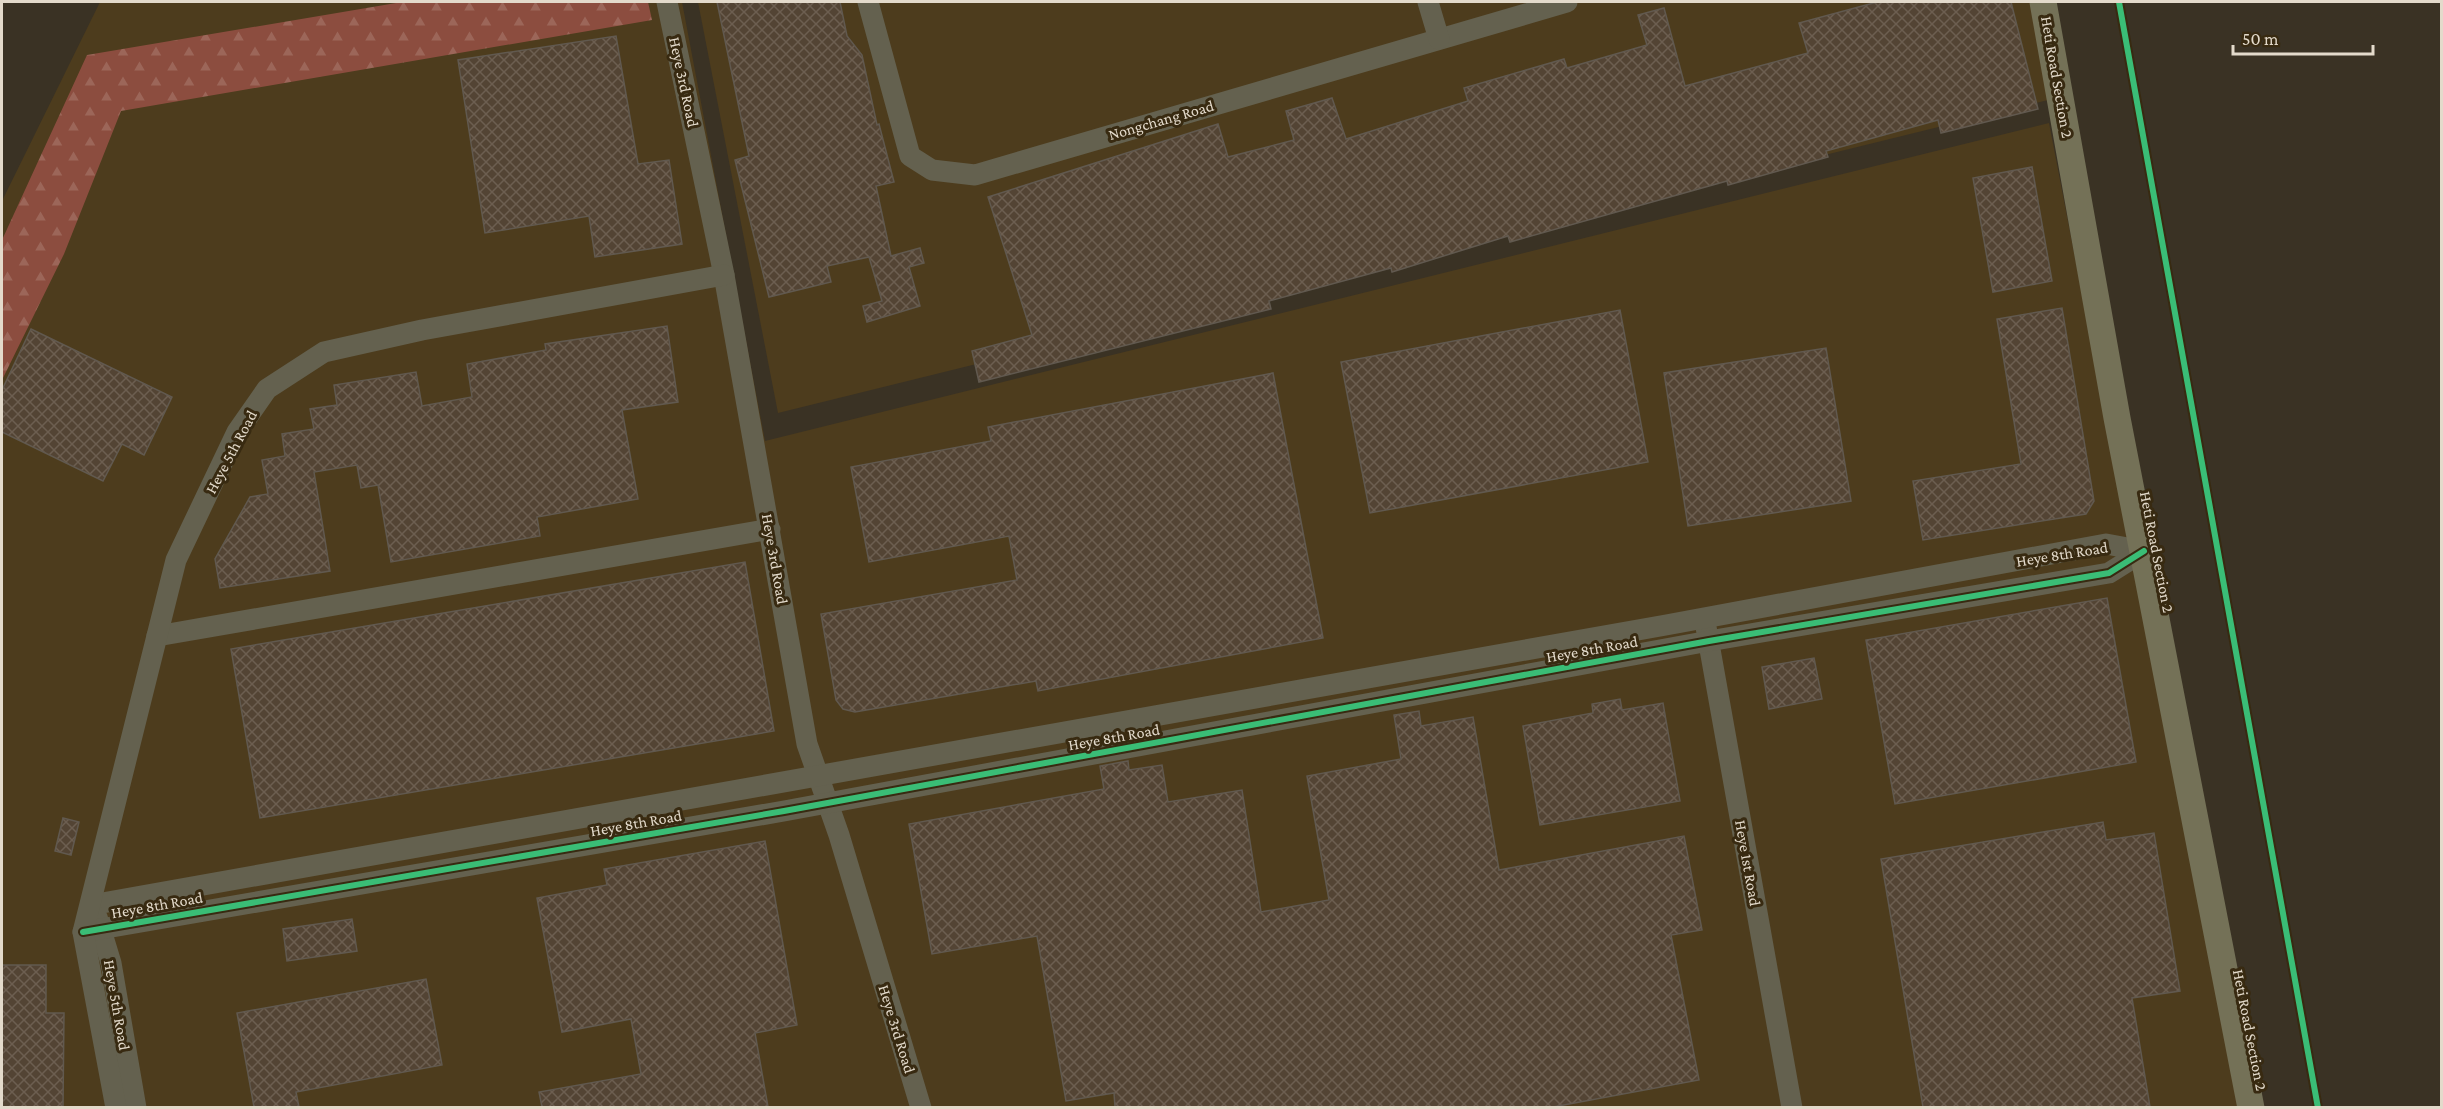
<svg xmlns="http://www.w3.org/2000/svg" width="2443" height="1109" viewBox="0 0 2443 1109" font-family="'Crimson Pro',serif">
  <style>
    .built { fill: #4d3c1d }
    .forest { fill: url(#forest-firs) }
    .building { fill: url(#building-cross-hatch); stroke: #61594f; stroke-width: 1.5 }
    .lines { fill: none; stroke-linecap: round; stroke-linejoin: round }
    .minor { stroke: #64614f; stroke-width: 21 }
    .major { stroke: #747157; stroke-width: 27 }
    .cycleway-casing { stroke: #382a11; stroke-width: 10 }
    .cycleway { stroke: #3abd76; stroke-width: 6 }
    .labels { text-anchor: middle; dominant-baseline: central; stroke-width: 6; stroke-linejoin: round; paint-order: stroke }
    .street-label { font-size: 16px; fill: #e3dacb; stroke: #382a11 }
  </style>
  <defs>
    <pattern id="forest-firs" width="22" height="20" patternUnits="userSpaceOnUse" patternTransform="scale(1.5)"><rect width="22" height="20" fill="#8c4d3f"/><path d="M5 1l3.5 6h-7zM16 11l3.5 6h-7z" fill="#9c6659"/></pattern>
    <pattern id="building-cross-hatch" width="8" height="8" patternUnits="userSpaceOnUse" patternTransform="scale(1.5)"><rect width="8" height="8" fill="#534434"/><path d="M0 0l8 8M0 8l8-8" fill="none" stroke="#6c5e50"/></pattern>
  </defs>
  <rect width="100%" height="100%" fill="#3a3224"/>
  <g class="built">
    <polygon points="100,2 682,2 765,441 2049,123 2239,1107 2,1107 2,201"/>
    <polygon points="698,2 2031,2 2048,100 778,413"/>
  </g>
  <polygon class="forest" points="402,2 648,2 652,20 121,111 64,254 2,380 2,240 87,55"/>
  <g class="building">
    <polygon points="717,2 840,2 847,36 862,55 877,125 879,124 894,182 876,186 891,256 920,248 924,263 909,267 920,306 867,322 863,306 882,301 869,257 827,266 831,282 769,297 735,160 749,156"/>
    <polygon points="1877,2 2011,2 2038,109 1941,133 1938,120 1826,151 1828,157 1728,185 1727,181 1510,242 1508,236 1392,272 1391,268 1269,301 1271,309 979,382 972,351 1032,335 988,197 1218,124 1228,157 1294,140 1286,111 1332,98 1346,139 1468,101 1464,88 1564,59 1567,68 1647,45 1638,15 1664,8 1685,86 1808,53 1799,23"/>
    <polygon points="616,36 638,164 669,160 682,244 595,257 589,216 485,233 458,60"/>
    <polygon points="2032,167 2052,281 1993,292 1973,178"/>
    <polygon points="2062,308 2094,501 2086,514 1923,540 1913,481 2021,464 1997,319"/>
    <polygon points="1620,310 1648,462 1370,513 1341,362"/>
    <polygon points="667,326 678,402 622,410 638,499 537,517 540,536 391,562 378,485 361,488 357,465 314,472 330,571 220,588 215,559 250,497 268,494 262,460 285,456 282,434 314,429 310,409 337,405 334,385 416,372 422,406 472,397 467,364 546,350 545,344"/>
    <polygon points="31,329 172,397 144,455 122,444 103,481 2,432 2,390"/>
    <polygon points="1826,348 1851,501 1688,526 1664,373"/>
    <polygon points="1273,373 1323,638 1038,691 1036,681 855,712 843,709 836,700 821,614 1017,580 1009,536 869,562 851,467 991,441 988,427"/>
    <polygon points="745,562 774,731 260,818 231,649"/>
    <polygon points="2107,598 2136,762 1895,804 1866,640"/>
    <polygon points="1814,658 1822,699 1769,709 1762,667"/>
    <polygon points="1620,699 1622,710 1663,703 1680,801 1540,825 1523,726 1593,713 1592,704"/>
    <polygon points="1419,711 1421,726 1473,717 1499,870 1684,836 1702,930 1671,935 1699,1080 1553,1107 1115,1107 1114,1093 1066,1101 1037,936 932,954 909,824 1104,789 1100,766 1128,761 1129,770 1162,765 1168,802 1242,790 1261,912 1329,900 1307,776 1401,759 1394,715"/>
    <polygon points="63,818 79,822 71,855 55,851"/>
    <polygon points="2103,822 2106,840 2154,833 2180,991 2132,998 2150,1107 1923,1107 1881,859"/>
    <polygon points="765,841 797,1025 755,1033 768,1107 542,1107 539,1092 641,1074 631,1019 562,1032 537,898 607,885 604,869"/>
    <polygon points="352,919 357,951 287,961 283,929"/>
    <polygon points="2,965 46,965 46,1013 64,1013 63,1107 2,1107"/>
    <polygon points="426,979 442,1065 296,1092 299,1107 254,1107 237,1013"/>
  </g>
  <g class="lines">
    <g class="minor">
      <polyline points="667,2 724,275 807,744 839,835 921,1108"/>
      <polyline points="868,2 910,156 932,170 975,175 1567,2"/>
      <polyline points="1428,2 1439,39"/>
      <polyline points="1706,627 1792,1108"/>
      <polyline points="157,636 770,529"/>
      <polyline points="91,905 1666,625 2106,544 2144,551"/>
      <polyline points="97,917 111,963 136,1108"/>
      <polyline points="83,932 784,811 1709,641 2109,573 2144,551"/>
      <polyline points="116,1108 83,932 176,560 237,432 267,389 324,352 422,330 724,275"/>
    </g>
    <polyline class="major" points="2043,2 2117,418 2251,1108"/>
    <defs>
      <g id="cycleway">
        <polyline points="2119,2 2318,1108"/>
        <polyline points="83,932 784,811 1709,641 2109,573 2144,551"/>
      </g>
    </defs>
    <use href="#cycleway" class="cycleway-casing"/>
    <use href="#cycleway" class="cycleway"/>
  </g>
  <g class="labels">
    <g class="street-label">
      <text transform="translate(2057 77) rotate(80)">Heti Road Section 2</text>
      <text transform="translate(684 82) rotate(78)">Heye 3rd Road</text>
      <text transform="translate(1161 120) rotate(-16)">Nongchang Road</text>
      <text transform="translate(231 452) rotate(-62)">Heye 5th Road</text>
      <text transform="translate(2157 552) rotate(79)">Heti Road Section 2</text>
      <text transform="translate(2062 554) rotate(-9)">Heye 8th Road</text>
      <text transform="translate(775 559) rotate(80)">Heye 3rd Road</text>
      <text transform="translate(1592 649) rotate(-10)">Heye 8th Road</text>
      <text transform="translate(1114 737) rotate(-10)">Heye 8th Road</text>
      <text transform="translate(636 823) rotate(-10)">Heye 8th Road</text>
      <text transform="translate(1748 863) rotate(80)">Heye 1st Road</text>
      <text transform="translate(157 905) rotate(-10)">Heye 8th Road</text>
      <text transform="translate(117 1005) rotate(80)">Heye 5th Road</text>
      <text transform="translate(897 1029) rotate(73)">Heye 3rd Road</text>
      <text transform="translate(2250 1030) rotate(79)">Heti Road Section 2</text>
    </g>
  </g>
  <rect width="2443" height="1109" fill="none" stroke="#e3dacb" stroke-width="6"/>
  <path d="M2233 45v9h140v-9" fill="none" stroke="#e3dacb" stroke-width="3"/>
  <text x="2242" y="45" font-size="18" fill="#e3dacb" stroke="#382a11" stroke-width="4.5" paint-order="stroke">50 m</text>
</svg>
